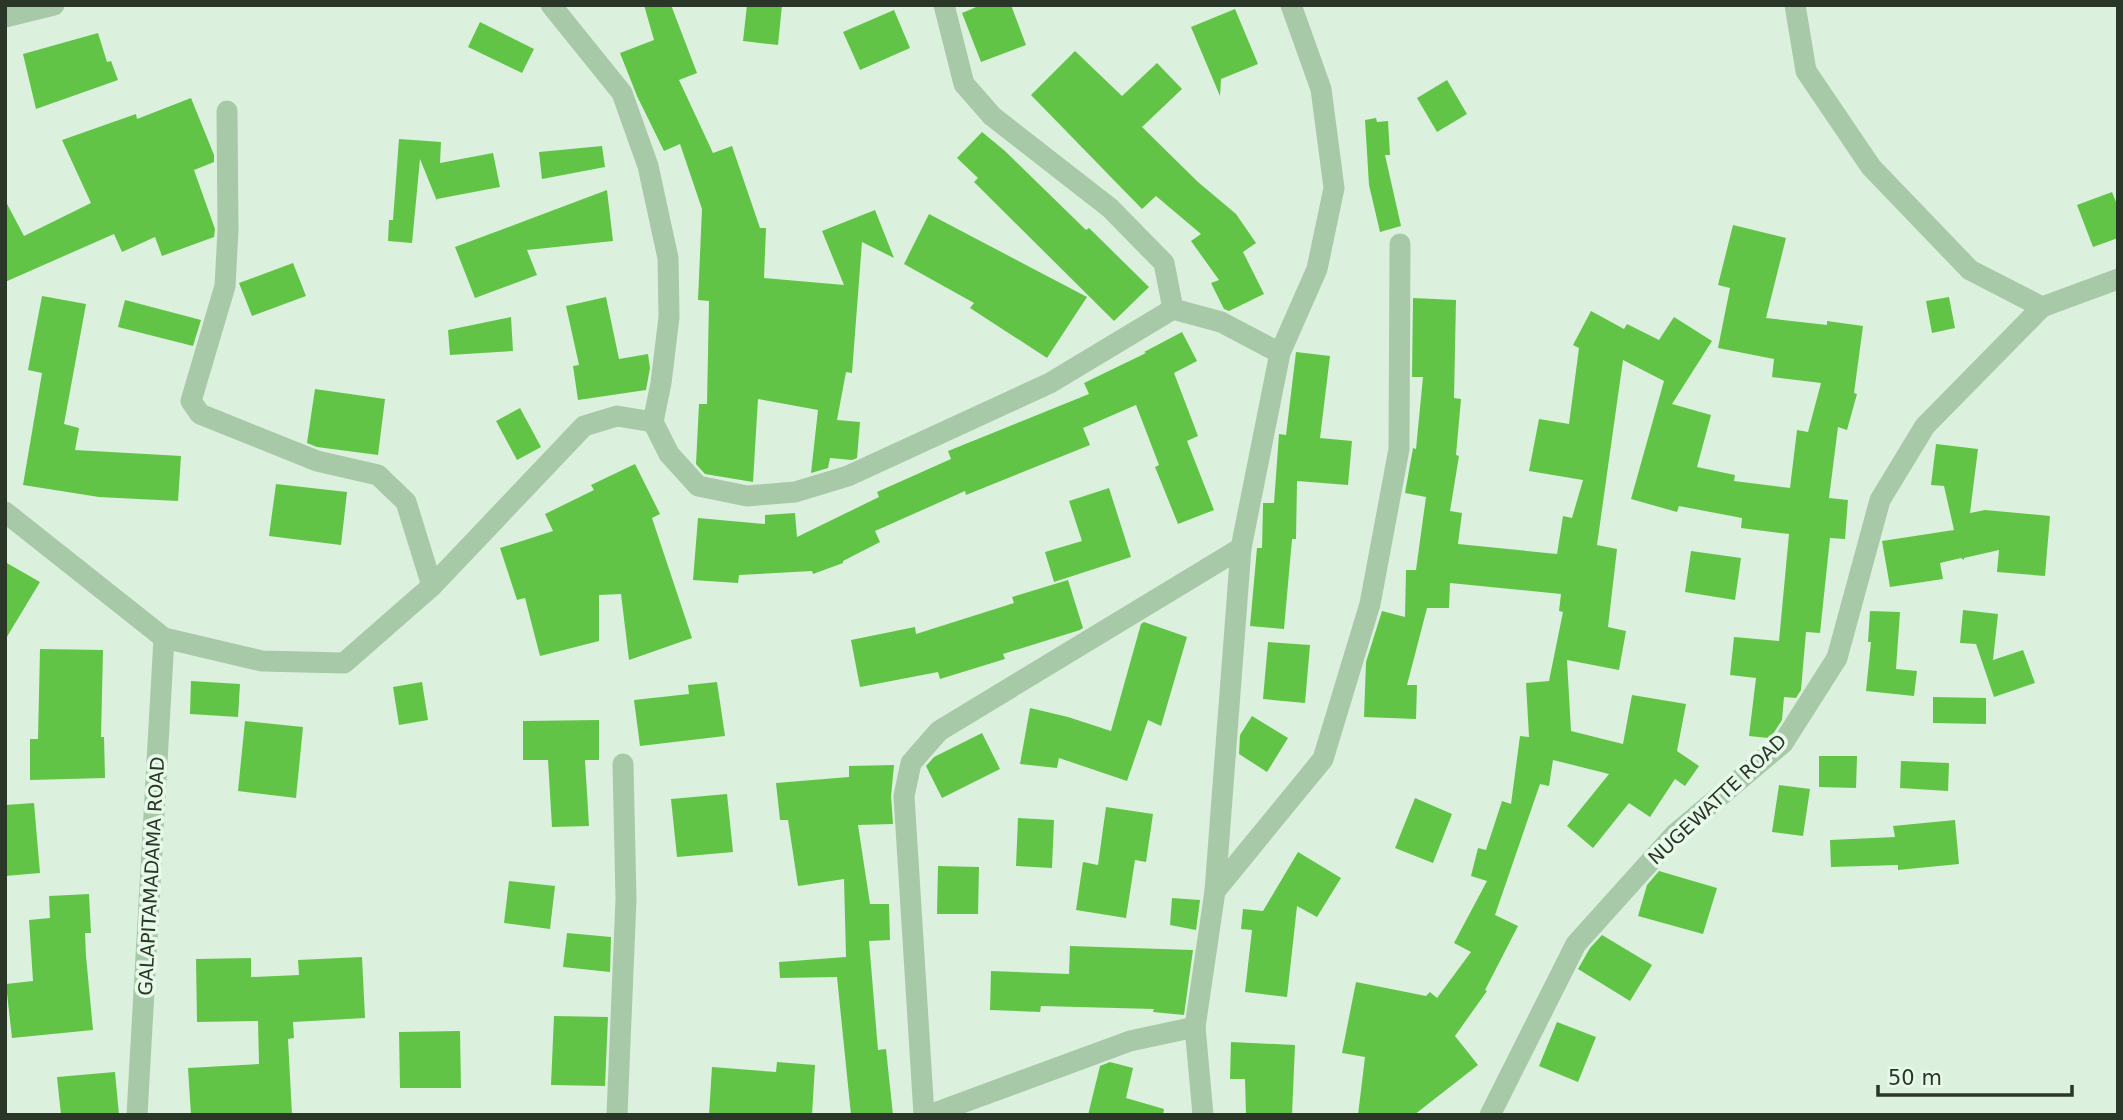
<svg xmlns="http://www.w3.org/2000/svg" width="2123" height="1120" viewBox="0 0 2123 1120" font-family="'DejaVu Sans',sans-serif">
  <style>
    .building { fill: #62c447 }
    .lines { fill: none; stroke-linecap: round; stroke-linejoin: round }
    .minor { stroke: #a7c9a7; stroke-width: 21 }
    .labels { text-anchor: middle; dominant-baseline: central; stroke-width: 7; stroke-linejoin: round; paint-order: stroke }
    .street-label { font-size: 19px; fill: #2a3628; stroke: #e7f9e9 }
  </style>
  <rect width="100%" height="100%" fill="#dbf1dd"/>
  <g class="building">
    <polygon points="644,5 671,5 697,73 679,80 713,153 732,146 760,228 766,228 764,278 844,285 822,231 875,210 894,258 862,242 852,373 846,372 837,420 860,422 857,458 852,460 830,458 828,468 811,473 818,410 758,399 753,482 705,474 696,464 699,404 707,404 709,301 698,300 702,209 680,144 664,151 637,96 620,53 654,40"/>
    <polygon points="747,5 782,5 778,45 743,41"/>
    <polygon points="981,5 1011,5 1026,45 981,62 962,13"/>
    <polygon points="1235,9 1258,64 1221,79 1220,96 1191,27"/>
    <polygon points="894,10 910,48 860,70 843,32"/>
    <polygon points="480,22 534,49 522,73 468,47"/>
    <polygon points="98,33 107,62 111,61 118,80 36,109 23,54"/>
    <polygon points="1075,51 1122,96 1157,63 1182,89 1142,127 1198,182 1236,214 1256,243 1243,252 1264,294 1229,311 1224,309 1211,283 1219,280 1191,241 1201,234 1156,196 1142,209 1031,95"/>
    <polygon points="1447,80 1467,114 1437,132 1417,98"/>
    <polygon points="191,98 214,155 214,162 194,170 215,229 214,237 162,256 155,237 122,252 114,234 5,282 5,200 24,236 91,203 62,140 136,114 137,119"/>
    <polygon points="1376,118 1377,122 1388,121 1390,155 1385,155 1401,226 1380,232 1369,185 1365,120"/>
    <polygon points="982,132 1005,151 1086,230 1089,228 1149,287 1114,321 974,182 978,178 957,158"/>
    <polygon points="399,139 441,142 440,163 493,153 500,187 437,199 437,201 420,159 412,243 388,241 389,220 393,220"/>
    <polygon points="602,146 605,167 542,179 539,152"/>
    <polygon points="607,190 613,241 527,250 537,275 475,298 455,247"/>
    <polygon points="2112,192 2118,207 2118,238 2093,247 2077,205"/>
    <polygon points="929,214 1087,297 1047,358 970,308 974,303 904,264"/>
    <polygon points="1733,225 1786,238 1766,318 1827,325 1827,321 1863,326 1854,393 1857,394 1847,430 1838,427 1829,498 1848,500 1845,539 1830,538 1820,633 1806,632 1801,690 1796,698 1784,697 1782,720 1773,734 1768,738 1749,736 1756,678 1730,675 1734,637 1779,641 1789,534 1741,528 1742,518 1679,506 1677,512 1631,499 1664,381 1623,360 1597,545 1617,549 1608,627 1626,631 1619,670 1567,660 1571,731 1623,744 1632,695 1686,704 1677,751 1699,766 1685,786 1675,779 1650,817 1629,803 1593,848 1567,826 1609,774 1553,760 1549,786 1540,784 1495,915 1518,926 1485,990 1487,991 1455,1036 1478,1065 1414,1115 1358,1115 1365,1057 1342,1053 1356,982 1426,996 1430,992 1437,998 1471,952 1454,943 1487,881 1471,876 1478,848 1486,850 1502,801 1511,804 1520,736 1529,737 1526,683 1549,681 1563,612 1559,611 1561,594 1450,583 1449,608 1427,608 1407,685 1417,685 1416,719 1364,717 1366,662 1382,611 1405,617 1406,570 1416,570 1426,497 1405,493 1413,448 1416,449 1423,377 1412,377 1413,298 1456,300 1454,398 1461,399 1456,455 1459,456 1450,511 1462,513 1458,544 1557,554 1563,516 1572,518 1583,480 1529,471 1539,419 1569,424 1579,348 1573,345 1591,311 1624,329 1627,324 1659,340 1674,317 1712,341 1672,404 1711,415 1697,467 1735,475 1734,481 1790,488 1797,430 1808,432 1821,383 1772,377 1774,359 1718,348 1730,288 1718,285"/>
    <polygon points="293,263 306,296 252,316 239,283"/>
    <polygon points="42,296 86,304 64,424 79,428 75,450 181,456 178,501 99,497 23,485 42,373 28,370"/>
    <polygon points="606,297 619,359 648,354 650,368 646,390 578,400 573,366 579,365 566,306"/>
    <polygon points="1949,297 1955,328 1932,333 1926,301"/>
    <polygon points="125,300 201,320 193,346 118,327"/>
    <polygon points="511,317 513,351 450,355 448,330"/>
    <polygon points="1182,332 1197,361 1174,373 1198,436 1187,441 1214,510 1178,524 1155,467 1159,465 1136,405 1083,428 1090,445 966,495 965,491 875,531 880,542 843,561 843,563 813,574 812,571 739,575 738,583 693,580 698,518 765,524 765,515 795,513 797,537 879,497 877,492 951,459 948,451 1089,394 1084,383 1146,353 1144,352"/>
    <polygon points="1296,352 1330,356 1320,438 1352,441 1348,485 1297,481 1296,539 1292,539 1284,629 1250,626 1257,548 1262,548 1263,506 1263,503 1274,503 1279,434 1286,435"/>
    <polygon points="315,389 385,399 378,455 317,447 307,443"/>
    <polygon points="520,408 541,447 517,460 496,421"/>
    <polygon points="1936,444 1978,449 1970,513 1985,510 2050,516 2045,576 1997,572 1999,550 1964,558 1964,560 1961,558 1940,563 1943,579 1890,587 1882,541 1954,530 1944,486 1931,485"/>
    <polygon points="635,464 660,514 652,518 692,638 629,660 621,594 599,595 599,641 540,656 525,598 517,600 500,548 553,531 545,514 594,490 591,485"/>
    <polygon points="276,484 347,492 341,545 269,536"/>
    <polygon points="1109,488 1131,557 1054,582 1045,552 1082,541 1069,501"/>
    <polygon points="1691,551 1741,558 1735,600 1685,592"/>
    <polygon points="5,562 40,582 5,640"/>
    <polygon points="1068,580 1083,628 1080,630 1003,654 1005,659 940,679 938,672 860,687 851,640 915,627 916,634 1014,603 1012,597"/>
    <polygon points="1963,610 1998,614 1993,660 2023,650 2035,683 1994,697 1976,644 1960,643"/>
    <polygon points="1870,611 1900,612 1896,669 1917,671 1914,696 1866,691 1871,642 1868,642"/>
    <polygon points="1144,622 1187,637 1161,726 1148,720 1127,781 1059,758 1057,768 1020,764 1030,708 1068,717 1111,731 1141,624"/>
    <polygon points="1268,642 1310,645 1305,703 1263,699"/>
    <polygon points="40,649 103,650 101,737 104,737 105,778 30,780 30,739 38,739"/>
    <polygon points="191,681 240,684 238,717 190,714"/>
    <polygon points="422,682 428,720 399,725 393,687"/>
    <polygon points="717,682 725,736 640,746 634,700 689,694 688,685"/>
    <polygon points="1933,697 1986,698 1986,724 1933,723"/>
    <polygon points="1252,716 1288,738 1267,772 1239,754 1240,735"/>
    <polygon points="599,720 599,760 585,760 589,826 552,827 548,760 523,760 523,721"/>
    <polygon points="245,721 303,727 296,798 238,791"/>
    <polygon points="982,733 1000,769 942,798 926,766 934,757"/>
    <polygon points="1819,756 1857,756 1856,788 1819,787"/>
    <polygon points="1901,761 1949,763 1948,791 1900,788"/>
    <polygon points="894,765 891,796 893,824 858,825 870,904 889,904 890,940 869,941 878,1050 886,1049 893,1115 851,1115 837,977 780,978 779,962 846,957 844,879 798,886 788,820 780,820 776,783 849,777 849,766"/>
    <polygon points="1779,785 1810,789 1803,836 1772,832"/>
    <polygon points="727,794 733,852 677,857 671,799"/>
    <polygon points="1415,798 1452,814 1433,863 1395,848"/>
    <polygon points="34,803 40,873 5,876 5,805"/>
    <polygon points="1106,807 1153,814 1146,862 1135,860 1126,918 1076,910 1083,862 1098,865"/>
    <polygon points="1018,818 1054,820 1052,868 1016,866"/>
    <polygon points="1955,820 1959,864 1898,870 1898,865 1831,867 1830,840 1895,837 1893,826"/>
    <polygon points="1298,852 1341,878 1317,917 1297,906 1287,997 1245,992 1252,930 1241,929 1243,909 1263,911"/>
    <polygon points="938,866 979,867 978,914 937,914"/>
    <polygon points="1659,871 1717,888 1703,934 1638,916 1647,885"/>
    <polygon points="509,881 555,886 550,929 504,923"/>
    <polygon points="89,894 91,933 85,933 86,956 93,1030 12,1038 6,984 33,981 29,920 50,918 49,896"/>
    <polygon points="1172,898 1200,900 1196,930 1170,925"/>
    <polygon points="567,933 611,937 610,972 563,967"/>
    <polygon points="1602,935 1652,965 1630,1001 1578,969 1590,948"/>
    <polygon points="1070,946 1193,950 1184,1015 1153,1012 1154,1009 1041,1006 1040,1012 990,1010 991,971 1069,974"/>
    <polygon points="362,957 365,1018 293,1022 294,1038 288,1039 292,1115 191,1115 188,1068 259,1064 258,1021 197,1022 196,959 251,958 251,977 299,975 298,960"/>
    <polygon points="554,1016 608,1017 605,1086 551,1085"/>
    <polygon points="1557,1022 1596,1037 1578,1082 1539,1066"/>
    <polygon points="460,1031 461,1088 400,1088 399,1032"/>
    <polygon points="1231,1042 1295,1045 1292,1115 1246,1115 1245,1079 1230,1079"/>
    <polygon points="777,1062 815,1065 812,1115 709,1115 712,1067 776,1072"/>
    <polygon points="1110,1062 1133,1068 1126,1098 1164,1109 1163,1115 1088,1115 1100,1066"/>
    <polygon points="115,1072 119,1115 61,1115 57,1077"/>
  </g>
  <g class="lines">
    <g class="minor">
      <polyline points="944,5 964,84 992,116 1110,208 1164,263 1173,309"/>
      <polyline points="1795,5 1806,71 1871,167 1970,270 2042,307 2118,279"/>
      <polyline points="5,17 54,5"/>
      <polyline points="227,111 228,230 225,286 191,401 200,414 317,461 378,475 406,502 432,586"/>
      <polyline points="653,422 669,454 698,486 747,496 795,492 848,476 1050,383 1173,309 1221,322 1280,353"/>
      <polyline points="5,512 164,638 262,661 344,663 432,586 584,426 617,416 653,422 661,383 669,317 668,258 648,166 622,93 551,5"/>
      <polyline points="1215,891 1323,759 1370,604 1399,449 1400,244"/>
      <polyline points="137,1115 164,638"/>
      <polyline points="617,1115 626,899 623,764"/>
      <polyline points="924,1115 904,796 911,763 939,731 1241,548 1280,353 1317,269 1334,188 1321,89 1291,5"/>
      <polyline points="929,1115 1130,1041 1195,1027"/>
      <polyline points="1203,1115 1195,1027 1215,891 1241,548"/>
      <polyline points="1490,1115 1576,944 1675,834 1783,743 1837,658 1880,500 1925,426 2042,307"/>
    </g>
  </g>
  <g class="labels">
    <g class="street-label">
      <text transform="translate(1717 799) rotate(-43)">NUGEWATTE ROAD</text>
      <text transform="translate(151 876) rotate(-87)">GALAPITAMADAMA ROAD</text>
    </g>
  </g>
  <rect width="2123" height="1120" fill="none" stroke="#2a3628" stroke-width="14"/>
  <path d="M1878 1085v10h194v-10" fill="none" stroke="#2a3628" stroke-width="3.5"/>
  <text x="1888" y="1085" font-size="21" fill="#2a3628" stroke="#e7f9e9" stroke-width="5" paint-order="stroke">50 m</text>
</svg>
